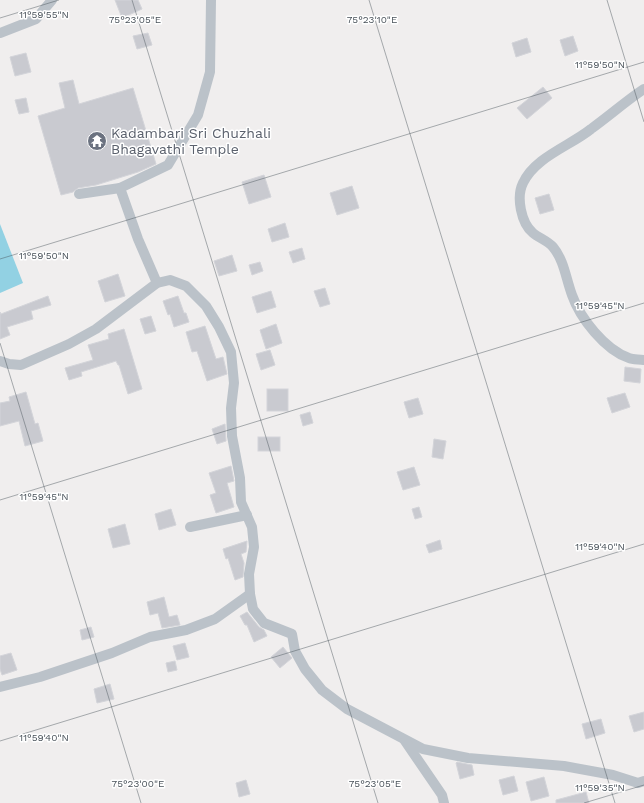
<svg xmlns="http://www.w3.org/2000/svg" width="644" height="803" viewBox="0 0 644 803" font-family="'Work Sans',sans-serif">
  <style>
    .water { fill: #92d1e3 }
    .building { fill: #c9cad0; stroke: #d3d4d9 }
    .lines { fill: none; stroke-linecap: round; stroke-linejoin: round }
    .minor { stroke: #bbc2c9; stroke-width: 10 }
    .ticks { fill: none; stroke: #485159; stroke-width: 1; stroke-opacity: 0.45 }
    .labels { text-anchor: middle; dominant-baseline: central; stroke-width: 3; stroke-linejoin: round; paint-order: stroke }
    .worship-label { font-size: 14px; fill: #5b616d; stroke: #fff; text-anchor: start }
    .ticks-label { font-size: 10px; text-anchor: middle; fill: #485159; stroke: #fff; stroke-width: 3; stroke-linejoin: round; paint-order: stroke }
  </style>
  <rect width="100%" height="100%" fill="#f0eeee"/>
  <polygon class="water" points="0,224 23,283 0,293"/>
  <g class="building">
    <polygon points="115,0 138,0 142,9 122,18"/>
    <polygon points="148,33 152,45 137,49 133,36"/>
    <polygon points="573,36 578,51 565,56 560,40"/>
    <polygon points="527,38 531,52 516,57 512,43"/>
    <polygon points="26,53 31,72 15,76 10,57"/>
    <polygon points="73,80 79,104 133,88 156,164 138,172 96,185 78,188 73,192 61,195 38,116 65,108 59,83"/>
    <polygon points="543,87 552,98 527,119 517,108"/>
    <polygon points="26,98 29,112 19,114 15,100"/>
    <polygon points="264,175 271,197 249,204 242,182"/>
    <polygon points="352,186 359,208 337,215 330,193"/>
    <polygon points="549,194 554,210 540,214 535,198"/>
    <polygon points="285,223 289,237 272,242 268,229"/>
    <polygon points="302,248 305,259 293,263 289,252"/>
    <polygon points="232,255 237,271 219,276 214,261"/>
    <polygon points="260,262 263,271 252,275 249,265"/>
    <polygon points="118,274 125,296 105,302 98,281"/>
    <polygon points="325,288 330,304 320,307 314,291"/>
    <polygon points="271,291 276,307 257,313 252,297"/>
    <polygon points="48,296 51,305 31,311 33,319 7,327 10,335 0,339 0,312 1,314"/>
    <polygon points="178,296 184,313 186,313 189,322 174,327 170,314 168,315 163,301"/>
    <polygon points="151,316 156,331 145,334 140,319"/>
    <polygon points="276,324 282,343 266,349 260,330"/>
    <polygon points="205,326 216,359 223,357 227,374 207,381 197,351 192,352 186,332"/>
    <polygon points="124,329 142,389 128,394 119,365 118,365 116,361 81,372 82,376 69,380 65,368 93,360 88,345 109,339 108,334"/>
    <polygon points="270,350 275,365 261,370 256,354"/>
    <polygon points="625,367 641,369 640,383 624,381"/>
    <rect x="267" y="389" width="21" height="22"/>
    <polygon points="26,392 35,424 38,423 43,441 25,446 19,421 0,426 0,403 10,401 9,397"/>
    <polygon points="625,393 630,407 612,413 607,398"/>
    <polygon points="418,398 423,414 409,418 404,402"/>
    <polygon points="310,412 313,423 303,426 300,415"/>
    <polygon points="225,424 226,441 217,444 212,429"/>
    <rect x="258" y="437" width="22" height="14"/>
    <polygon points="434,439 446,441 443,459 432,457"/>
    <polygon points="231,466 234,481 227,483 234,507 216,513 210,495 216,493 209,473"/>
    <polygon points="414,467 420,485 403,490 397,472"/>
    <polygon points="419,507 422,517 415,519 412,509"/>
    <polygon points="171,509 176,525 159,530 155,514"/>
    <polygon points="125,524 130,544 113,548 108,529"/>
    <polygon points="440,540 442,549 429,553 426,545"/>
    <polygon points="247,541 246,552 241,554 244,563 243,577 235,580 228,558 226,559 223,549"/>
    <polygon points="164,597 169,617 177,615 180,625 162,628 158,613 150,615 147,602"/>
    <polygon points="247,612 259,627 264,630 267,636 254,642 247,625 245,625 240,616"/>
    <polygon points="91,627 94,637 82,640 80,630"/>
    <polygon points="185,643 189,657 177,660 173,646"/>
    <polygon points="283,647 292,658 280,668 271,657"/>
    <polygon points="11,653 17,670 2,675 0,669 0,656"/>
    <polygon points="175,661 177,670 168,672 166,663"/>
    <polygon points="110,684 114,699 97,703 94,689"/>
    <polygon points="644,712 644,729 634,732 629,716"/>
    <polygon points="601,719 605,733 586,739 582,724"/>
    <polygon points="457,762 472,765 474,775 460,779 456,763"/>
    <polygon points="514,776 518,791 503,795 499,780"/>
    <polygon points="544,777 549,796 531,801 526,782"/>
    <polygon points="246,780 250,794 239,797 236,783"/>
    <polygon points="586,792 589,803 556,803 556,800"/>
  </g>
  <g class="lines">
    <g class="minor">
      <polyline points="0,33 36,19 52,0"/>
      <path d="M 644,89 C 626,101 609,116 591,129 C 570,146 535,157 523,183 C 516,197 521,223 533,233 C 539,238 548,241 553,247 C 564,260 566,279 572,295 C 580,318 605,350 629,358 C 633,360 639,359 644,360"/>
      <polyline points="79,194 120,188"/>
      <polyline points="157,283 138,239 120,188 168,165 198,115 210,72 211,0"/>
      <polyline points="0,361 9,364 21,365 69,344 96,329 157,283 170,280 186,286 206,306 219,327 231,352 234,383 231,408 232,436 240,478 241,502 252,527 254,547 249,574 250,594 253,609 264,623 292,634 295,651 305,669 322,690 347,709 423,749 468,758 564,766 613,775 638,783 644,781"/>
      <polyline points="190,527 247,515"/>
      <polyline points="0,687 40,677 112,653 150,637 186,630 215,619 250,594"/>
      <polyline points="405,741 442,795 444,803"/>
    </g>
  </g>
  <path class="ticks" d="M 132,0 L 378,803M 369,0 L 615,803M 607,0 L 644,122M 0,18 L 59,0M 0,259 L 644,62M 0,343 L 141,803M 0,500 L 644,303M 0,741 L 644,544M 584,803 L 644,785"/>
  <defs>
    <symbol id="temple-disc" viewBox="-11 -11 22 22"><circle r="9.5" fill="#6b7280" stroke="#fff"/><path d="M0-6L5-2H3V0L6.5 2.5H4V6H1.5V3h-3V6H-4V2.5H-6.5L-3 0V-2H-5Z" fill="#fff"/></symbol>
  </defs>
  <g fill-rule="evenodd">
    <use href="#temple-disc" x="86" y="130" width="22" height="22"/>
  </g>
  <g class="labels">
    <g class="worship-label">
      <text x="111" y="133">Kadambari Sri Chuzhali<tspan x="111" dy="16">Bhagavathi Temple</tspan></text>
    </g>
  </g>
  <g class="ticks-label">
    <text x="44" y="18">11°59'55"N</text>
    <text x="135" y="23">75°23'05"E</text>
    <text x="372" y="23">75°23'10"E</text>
    <text x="600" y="68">11°59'50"N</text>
    <text x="44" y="259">11°59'50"N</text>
    <text x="600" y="309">11°59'45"N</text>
    <text x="44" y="500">11°59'45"N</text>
    <text x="600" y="550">11°59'40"N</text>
    <text x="44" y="741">11°59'40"N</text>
    <text x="138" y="787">75°23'00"E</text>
    <text x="375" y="787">75°23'05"E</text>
    <text x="600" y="791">11°59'35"N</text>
  </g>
</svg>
